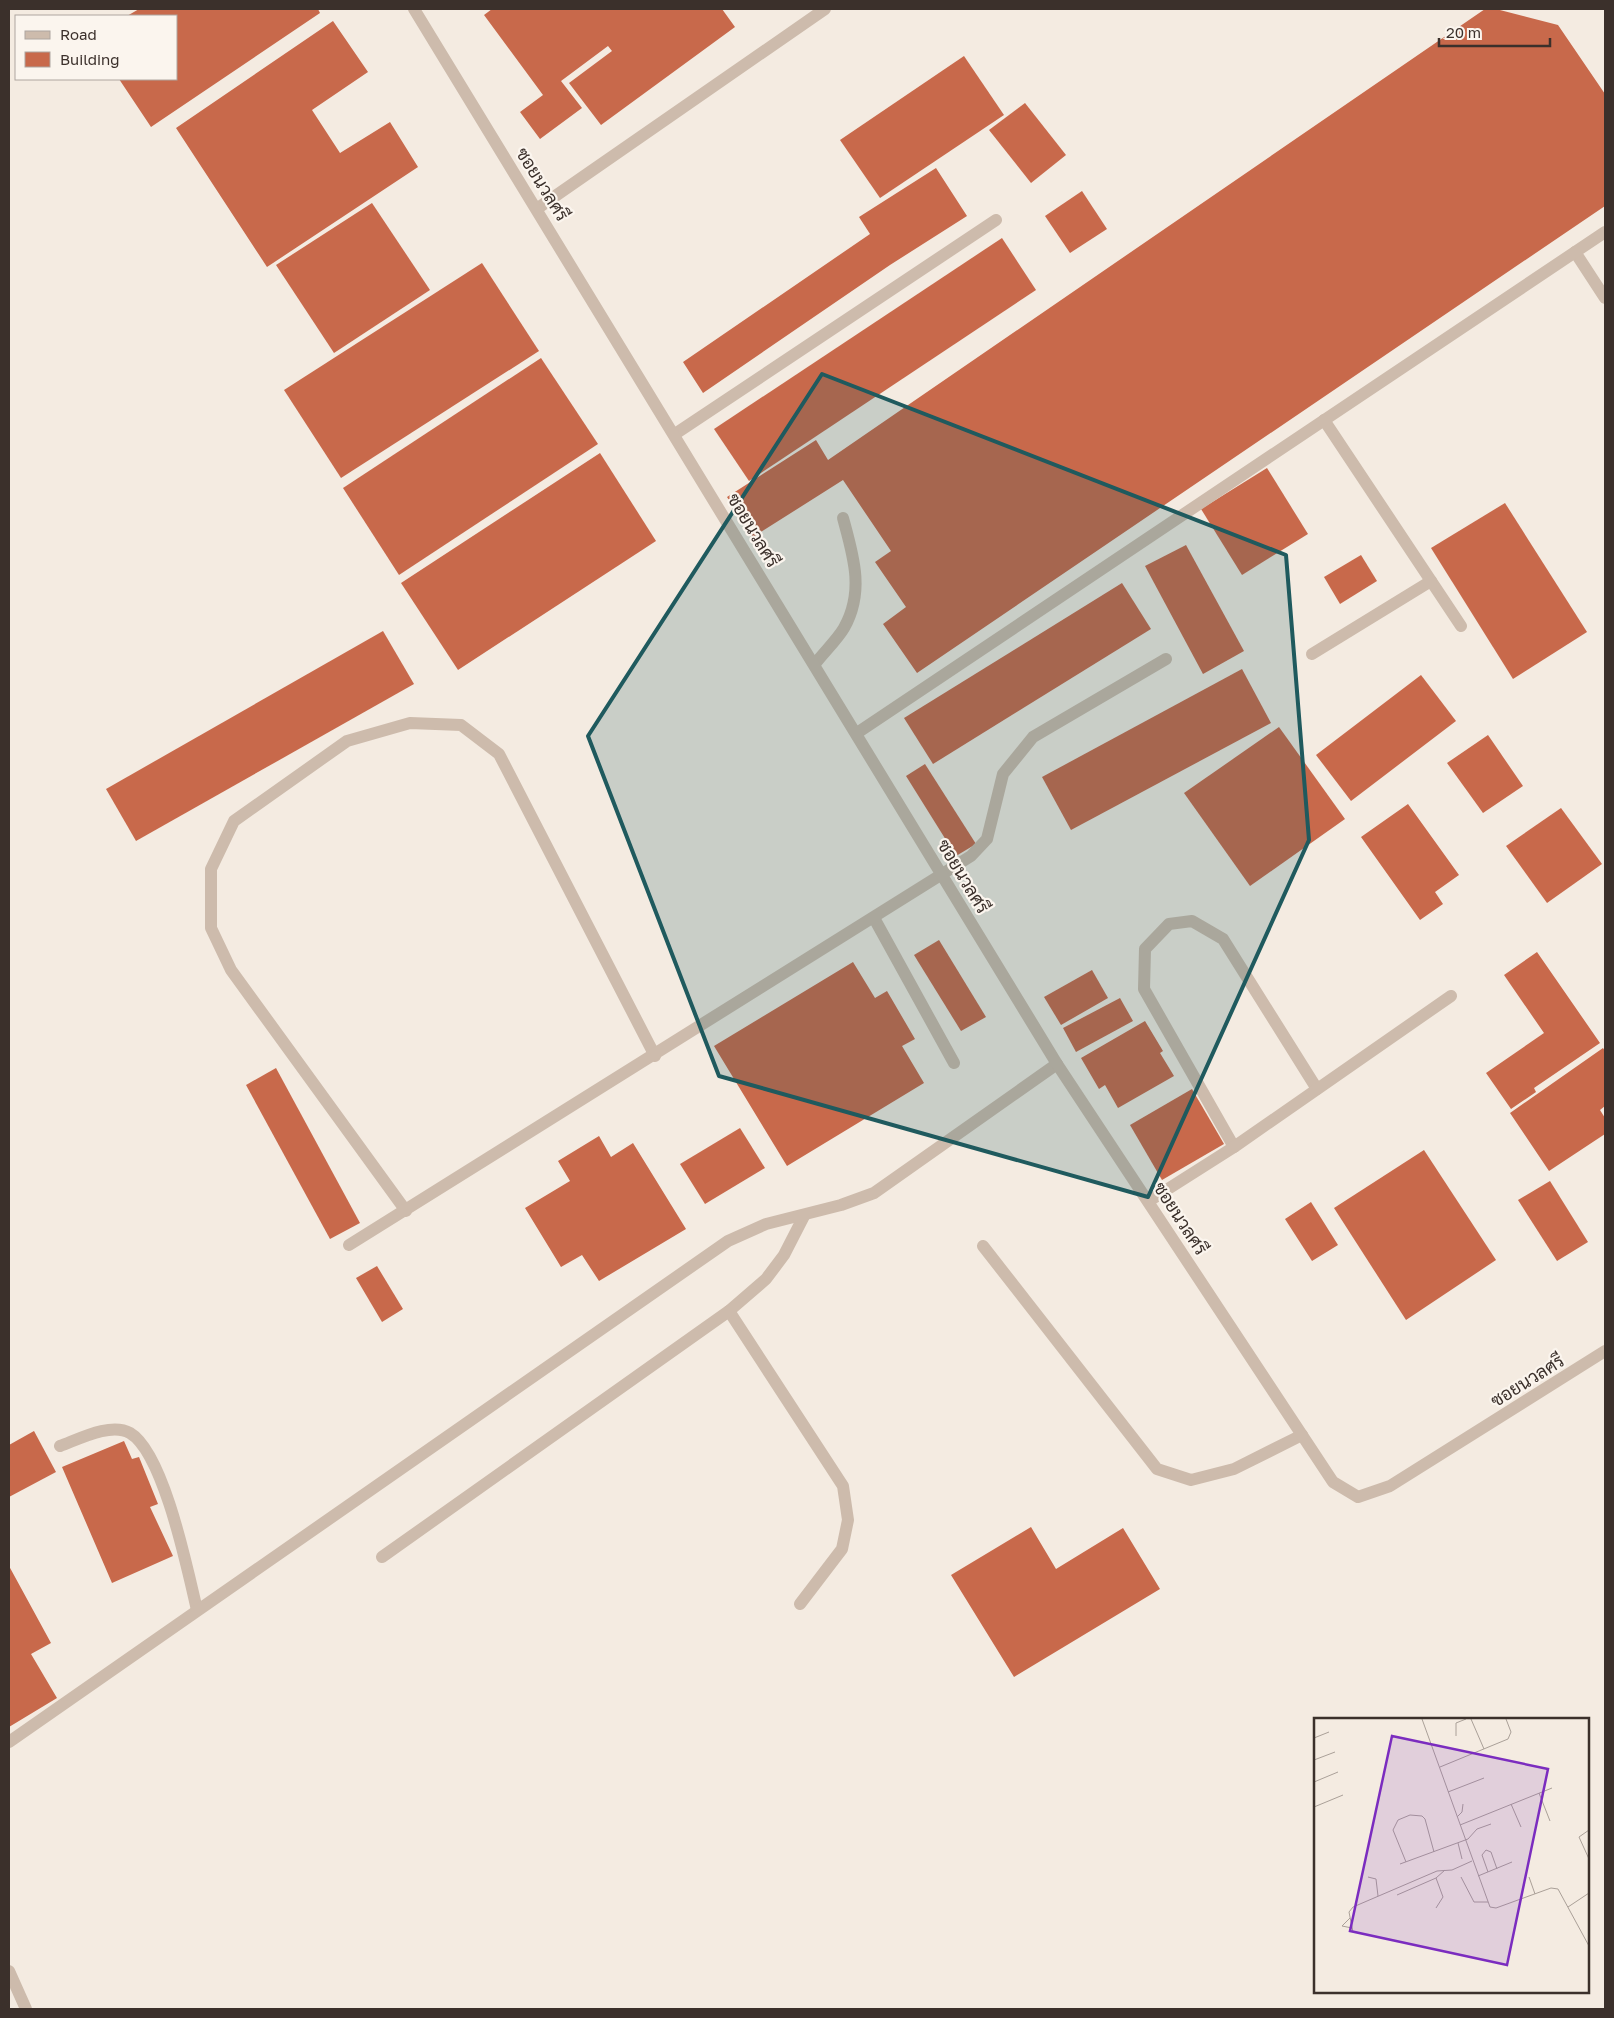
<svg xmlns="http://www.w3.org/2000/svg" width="1614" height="2018" viewBox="0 0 1614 2018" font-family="'Golos Text',Sarabun,sans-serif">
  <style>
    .building { fill: #c8694b }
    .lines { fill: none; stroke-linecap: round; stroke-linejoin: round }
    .service { stroke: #cdbbac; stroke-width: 12 }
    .minor { stroke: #cdbbac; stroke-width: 12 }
    .tertiary { stroke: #cdbbac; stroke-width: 12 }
    .marked { fill: #1f5a5e; fill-opacity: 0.2; stroke: #1f5a5e; stroke-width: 4; stroke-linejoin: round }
    .labels { text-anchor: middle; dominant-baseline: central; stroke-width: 4.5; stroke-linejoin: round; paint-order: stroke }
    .street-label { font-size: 18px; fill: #3b302b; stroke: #fbf5ee }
    .inset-road { fill: none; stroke: #aaa098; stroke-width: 1 }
    .view { fill: #7b2cbf; fill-opacity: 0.15; stroke: #7b2cbf; stroke-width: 2.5 }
    .inset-edge { fill: none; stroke: #3b302b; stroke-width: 2.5 }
  </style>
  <rect width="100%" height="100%" fill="#f4ebe1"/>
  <g class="building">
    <polygon points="139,9 318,9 320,13 151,127 119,79 176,79 176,16 127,16"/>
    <polygon points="492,9 722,9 735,27 601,125 569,83 612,51 608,46 561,81 582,108 540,139 520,112 543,95 484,15"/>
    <polygon points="1485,9 1496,9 1558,25 1605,94 1605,206 917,673 883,624 906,607 875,562 891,551 843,480 753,537 727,497 816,440 828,460"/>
    <polygon points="333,21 368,72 312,110 340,153 390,122 418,167 267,267 176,128"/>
    <polygon points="964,56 1004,115 880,198 840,140"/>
    <polygon points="1025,103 1066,155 1031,183 989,130"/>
    <polygon points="936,168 967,216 890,265 703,393 683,362 870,234 859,217"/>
    <polygon points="1082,191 1107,229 1070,253 1045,216"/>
    <polygon points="372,203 430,290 334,353 276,265"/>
    <polygon points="1002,238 1036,290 749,481 714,429"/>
    <polygon points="482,263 539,351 341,478 284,390"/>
    <polygon points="541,358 598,444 399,575 343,488"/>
    <polygon points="600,453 656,541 458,670 401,583"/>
    <polygon points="1267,468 1308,534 1242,575 1201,509"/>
    <polygon points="1505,503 1587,632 1513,679 1431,548"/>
    <polygon points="1186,545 1244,651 1203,674 1145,566"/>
    <polygon points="1361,555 1377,581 1340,604 1324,577"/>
    <polygon points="1122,583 1151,629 933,764 904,718"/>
    <polygon points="383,631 414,684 136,841 106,789"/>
    <polygon points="1242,669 1271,723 1071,830 1042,777"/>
    <polygon points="1421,675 1456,721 1351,801 1316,755"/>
    <polygon points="1279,727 1345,819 1250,886 1184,793"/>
    <polygon points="1488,735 1523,786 1483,813 1447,763"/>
    <polygon points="925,764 976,844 956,856 906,776"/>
    <polygon points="1408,804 1459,875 1435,892 1443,904 1420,920 1361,837"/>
    <polygon points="1561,808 1602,864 1547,903 1506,846"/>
    <polygon points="939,940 986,1017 961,1031 914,955"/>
    <polygon points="1537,952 1600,1043 1534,1088 1536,1092 1511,1109 1486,1073 1544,1033 1504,975"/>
    <polygon points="853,962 875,998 887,991 915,1039 902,1046 924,1083 787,1166 714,1046"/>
    <polygon points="1092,970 1108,998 1061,1025 1044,997"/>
    <polygon points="1120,998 1133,1021 1076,1052 1063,1028"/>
    <polygon points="1145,1021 1163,1051 1160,1053 1174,1076 1118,1108 1105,1085 1099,1089 1081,1058"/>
    <polygon points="1603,1048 1605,1051 1605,1106 1600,1110 1605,1118 1605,1134 1549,1171 1510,1113"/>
    <polygon points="276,1068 360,1223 330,1239 246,1085"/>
    <polygon points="1192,1089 1224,1144 1162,1180 1130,1125"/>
    <polygon points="740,1128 765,1168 705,1204 680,1164"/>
    <polygon points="599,1136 611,1157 633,1143 686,1229 599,1281 582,1255 561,1267 525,1208 570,1181 558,1161"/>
    <polygon points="1424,1150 1496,1260 1406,1320 1334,1208"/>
    <polygon points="1550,1181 1588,1242 1557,1261 1518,1200"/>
    <polygon points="1311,1202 1338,1245 1312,1261 1285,1219"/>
    <polygon points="377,1266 403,1309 382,1322 356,1278"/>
    <polygon points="34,1431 56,1472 9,1497 9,1445"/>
    <polygon points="124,1441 132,1459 139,1457 158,1504 150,1507 173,1556 112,1583 62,1467"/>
    <polygon points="1031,1527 1056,1569 1123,1528 1160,1589 1014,1677 951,1575"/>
    <polygon points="9,1566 51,1643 31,1654 57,1698 9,1727"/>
  </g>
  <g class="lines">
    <g class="service">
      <polyline points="538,208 825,9"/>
      <polyline points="1575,252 1605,298"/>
      <polyline points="1324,420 1461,626"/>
      <polyline points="675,434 996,220"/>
      <polyline points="1312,654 1431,581"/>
      <path d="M 815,664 C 824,652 837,640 844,628 C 865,591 853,555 843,518"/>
      <polyline points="857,733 1605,232"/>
      <polyline points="874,918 954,1063"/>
      <polyline points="1234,1147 1144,989 1145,949 1169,924 1192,921 1223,939 1317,1089"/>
      <polyline points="1149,1201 1234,1147 1451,996"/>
      <polyline points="406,1211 231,970 211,928 211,869 234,821 347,741 410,723 461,725 499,754 655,1056"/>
      <polyline points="349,1245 971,856 987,839 1003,774 1033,737 1166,659"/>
      <polyline points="983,1246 1157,1469 1191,1480 1234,1469 1302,1435"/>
      <polyline points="729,1311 843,1486 848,1520 842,1549 800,1604"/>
      <path d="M 60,1446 C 79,1439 111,1422 130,1433 C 164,1453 188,1572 197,1610"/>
      <polyline points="382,1557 729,1311 766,1279 784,1255 804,1216"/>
    </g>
    <g class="minor">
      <polyline points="9,1742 728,1241 766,1224 841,1205 874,1193 1057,1064"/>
      <polyline points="9,1971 26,2009"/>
    </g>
    <polyline class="tertiary" points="414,9 1057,1064 1333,1482 1358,1497 1390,1486 1605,1351"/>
  </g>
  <path class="marked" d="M 822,374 L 1286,555 L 1309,840 L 1148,1197 L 719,1076 L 588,736 Z"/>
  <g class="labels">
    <g class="street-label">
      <text transform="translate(543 184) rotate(58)">ซอยนวลศรี</text>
      <text transform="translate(754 530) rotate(59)">ซอยนวลศรี</text>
      <text transform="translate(964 876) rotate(59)">ซอยนวลศรี</text>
      <text transform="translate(1181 1218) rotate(57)">ซอยนวลศรี</text>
      <text transform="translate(1527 1380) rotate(-32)">ซอยนวลศรี</text>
    </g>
  </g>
  <g transform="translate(1314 1718)">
    <rect width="275" height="275" fill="#f4ebe1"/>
    <path class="inset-road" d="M 108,1 L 176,189 L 182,190 L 237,170 L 244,171 L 275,228M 157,1 L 170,31M 142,18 L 142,5 L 152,1M 0,20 L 15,14M 0,42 L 21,34M 126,49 L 194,21 L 197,14 L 192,1M 0,64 L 24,54M 134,74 L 170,60M 225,75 L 236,103M 197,86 L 207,109M 0,89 L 29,77M 143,99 L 148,94 L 149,86M 146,107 L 238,70M 275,112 L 265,119 L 275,141M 144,125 L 148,141M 92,144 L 79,112 L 84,102 L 96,97 L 108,98 L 111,101 L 120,134M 86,146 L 154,121 L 163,111 L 177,106M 174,154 L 168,137 L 172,132 L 177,134 L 183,151M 164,158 L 198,144M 54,159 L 62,161 L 64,178M 147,159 L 160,184 L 174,184M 215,159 L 221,176M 122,160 L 129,179 L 122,190M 83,177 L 122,160 L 131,152M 254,189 L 275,175M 36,200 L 28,208 L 38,210M 39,214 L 35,194 L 39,189 L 123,153 L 138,152 L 158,143"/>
    <path class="view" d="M 78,18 L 234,51 L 193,247 L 36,213 Z"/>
    <rect width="275" height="275" class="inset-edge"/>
  </g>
  <rect width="1614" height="2018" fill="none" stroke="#3b302b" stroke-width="20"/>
  <rect x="15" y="15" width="162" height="65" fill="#fbf5ee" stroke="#aea6a0"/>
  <rect x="25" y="31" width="25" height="8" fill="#cdbbac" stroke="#aea6a0"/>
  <text x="60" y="40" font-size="15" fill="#3b302b">Road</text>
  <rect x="25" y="52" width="25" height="15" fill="#c8694b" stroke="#aea6a0"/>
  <text x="60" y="65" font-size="15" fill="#3b302b">Building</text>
  <path d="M1439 38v8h111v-8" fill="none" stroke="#3b302b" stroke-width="2.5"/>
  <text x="1446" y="38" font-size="15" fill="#3b302b" stroke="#fbf5ee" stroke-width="4" paint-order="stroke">20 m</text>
</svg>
